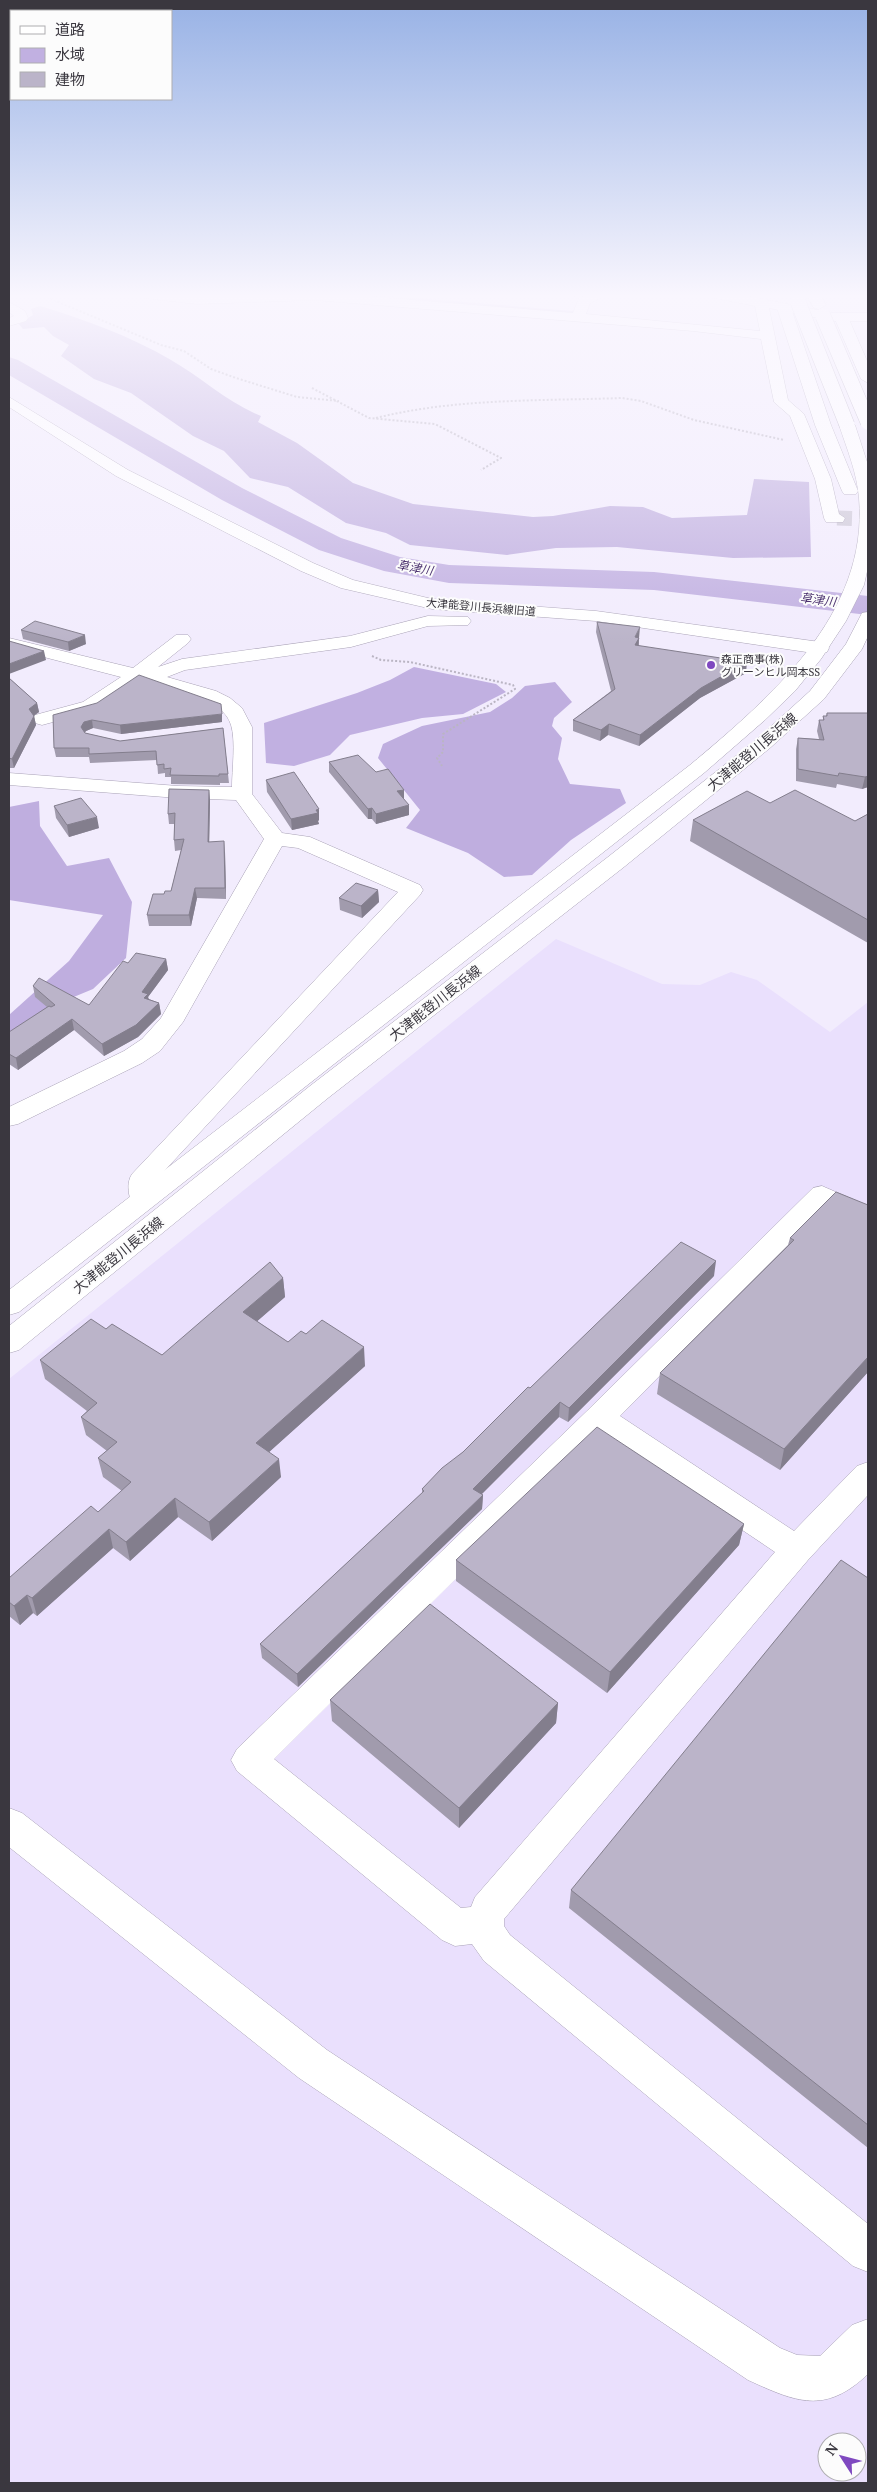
<svg xmlns="http://www.w3.org/2000/svg" width="877" height="2492" font-family="'PT Serif','Noto Sans JP',serif">
	<style>
		.built { fill: #eae0fd; fill-rule: evenodd }
		.forest { fill: #bfaedf }
		.water { fill: #c1b0e1 }
		.lines { fill: none; stroke-linecap: round; stroke-linejoin: round }
		.stream { stroke: #c1b0e1; stroke-width: 5 }
		.river { fill: #c1b0e1; fill-rule: evenodd }
		.minor-tunnel { stroke: #cdc8d7; stroke-width: 15; stroke-dasharray: 15 8; stroke-linecap: butt }
		.minor-casing { stroke: #a9a2b6; stroke-width: 1 }
		.major-casing { stroke: #a9a2b6; stroke-width: 1 }
		.path { stroke: #bab5c3; stroke-width: 2; stroke-dasharray: 2 2; stroke-linecap: butt }
		.minor { fill: #fff; fill-rule: evenodd }
		.major { fill: #fff; fill-rule: evenodd }
		.major-bridge-casing { stroke: #a9a2b6; stroke-width: 16; stroke-linecap: butt }
		.major-bridge { stroke: #fff; stroke-width: 15 }
		.wall { fill: #a19bad }
		.shaded-wall { fill: #837e8d }
		.building { fill: #bbb4c9; stroke: #837e8d }
		.poi-dot { fill: #7f49c0; stroke: #fcfcfc; stroke-width: 2 }
		.labels { text-anchor: middle; stroke-width: 4; stroke-linejoin: round; paint-order: stroke }
		.far-street-label { font-size: 11px; fill: #3a373f; stroke: #fcfcfc }
		.far-poi-label { font-size: 11px; fill: #3a373f; stroke: #fcfcfc; text-anchor: start }
		.far-water-label { font-size: 12px; font-style: italic; fill: #4d3470; stroke: #fcfcfc }
		.street-label { font-size: 14px; fill: #3a373f; stroke: #fcfcfc }
	</style>
	<rect width="100%" height="100%" fill="#f2ecfd"/>
	<path class="built" d="M556 939 662 984 700 985 731 972 757 980 830 1032 868 1002V2483H9V1379ZM827 2442H857V2472H827Z"/>
	<path class="forest" d="M40 306C86 320 130 336 171 360 201 377 228 403 261 416L258 422 297 443 353 483 413 504 533 517 553 516 610 506 643 507 672 518 747 515 754 479 809 482 811 557 733 558 617 547 556 548 507 555 410 545 386 533 346 523 288 487 250 478 224 451 193 436 131 393 94 379 61 356 69 345 53 336 44 327 23 329 19 324 33 315 31 309Z
		M555 682 572 702 554 718 552 726 562 738 558 759 570 784 620 789 626 803 571 840 532 875 504 877 468 853 406 828 420 810 378 758 383 744 422 726 490 712 512 698 525 686Z
		M39 801 40 826 67 866 109 858 132 902 126 958 93 989 52 1006 9 1036V1015L69 961 103 915 9 900V807Z"/>
	<path class="water" d="M414 667 496 684 506 692 463 714 422 718 350 735 330 755 294 766 266 763 264 723 357 693 390 680Z"/>
	<g class="lines">
		<path class="stream" d="M173 294 195 297
			M338 294 578 314
			M240 296 265 294"/>
		<path class="river" d="M9 357 18 360 242 488 341 538 400 557 449 565 654 572 868 596V615L654 590 449 583 384 571 319 550 222 500 9 375Z"/>
		<path class="minor-tunnel" d="M837 518 868 519"/>
		<defs>
			<path id="minor" d="M137 294 197 296 339 294 573 313 579 298 590 294H609L590 303 586 314 760 331 755 306 710 297 708 294H736L833 313H868V321H833L769 308 788 400 804 414 831 479 839 514 845 518 843 522H826L824 518 815 479 790 416 774 402 761 339 693 331 314 300 197 304 144 298Z
				M9 302 25 311 28 318 26 321 9 326V318L14 316 9 312Z
				M9 397 128 470 313 563 353 580 432 599 596 611 820 642 827 644 829 648 827 652 820 654 596 621 432 609 341 588 301 571 116 476 9 407Z
				M428 616 468 617 471 621 468 625 428 626 351 647 185 670 167 677 216 691 230 698 242 708 252 727V794L282 833 310 837 420 885 423 890 420 895 154 1182 156 1200 152 1207 143 1209 134 1207C128 1197 126 1183 132 1174L398 892 298 848 282 846 183 1022 160 1051 142 1063 18 1124 9 1126V1107L124 1051 142 1039 161 1018 264 839 236 800 178 798 9 785V773L178 786 232 787C232 770 236 741 231 725 223 696 165 687 140 681L97 710 42 725 35 723 32 719 35 715 83 702 121 677 9 648V638L133 668 176 635H188L191 639 188 643 158 667 182 659 350 636Z
				M822 1186 868 1206V1227L825 1208 620 1416 794 1531 857 1466 868 1462V1495L808 1560 504 1919V1926L510 1935 868 2224V2272L853 2266 484 1961 472 1944 455 1946 442 1940 237 1771 231 1760 237 1749 588 1410 813 1188ZM601 1435 775 1552 475 1897 471 1907 461 1908 274 1759Z
				M9 1808 22 1813 327 2050 780 2348 797 2355 820 2356 852 2325 868 2319V2374C825 2415 796 2402 748 2380L299 2078 9 1847Z"/>
			<path id="major" d="M806 294H820L826 305 819 309 814 308Z
				M784 304 791 308 831 425 858 491 856 494H844L842 491 815 425 777 308Z
				M841 313 848 317 868 363V383L861 379 834 317Z
				M847 420 855 425 868 465V567L864 585 846 621 821 659 795 691 765 720 704 773 19 1312 9 1315V1290L690 765C770 698 869 614 859 498 857 473 847 449 839 425Z
				M868 612V636L862 649 824 699 770 748 624 867 328 1098 19 1350 9 1353V1326L310 1086 608 857 756 740 810 691 846 644 862 613Z"/>
		</defs>
		<use href="#minor" class="minor-casing"/>
		<use href="#major" class="major-casing"/>
		<path class="path" d="M39 294 161 345 184 351 211 369 236 378 297 397 339 401
			M312 388 369 418 435 424 501 458 481 470
			M376 418C456 398 540 401 622 398L641 401 694 420 784 440
			M372 656 381 660 410 662 513 685 515 689 443 734V752L437 758 442 766"/>
		<use href="#minor" class="minor"/>
		<use href="#major" class="major"/>
		<defs>
			<path id="major-bridge" d="M798 302 847 425
				M823 316 868 422"/>
		</defs>
		<use href="#major-bridge" class="major-bridge-casing"/>
		<use href="#major-bridge" class="major-bridge"/>
	</g>
	<path class="wall" d="M568 294H584L574 297Z
		M597 622 639 638V646L746 673 700 698 639 746 608 735 600 741 573 731V720L611 691 596 632Z
		M21 630 86 644 69 651 23 639Z
		M9 678 37 703 39 712 34 716 36 725 14 768H9Z
		M827 713H868V787L862 789 837 784 836 788 796 781V749L798 738 819 739 817 731 819 720H823V716H826Z
		M53 715 222 722 121 734 93 728 86 731 85 732V733L120 741 223 728 229 783H220V785L171 784V777H165V773L158 774 157 760 90 763 89 757H56L54 748Z
		M329 762 376 772 404 790V799L409 815 376 824 372 819H368L329 772Z
		M266 780 319 820 318 821 319 824 292 830 267 792Z
		M209 790 210 801 209 842 225 852 226 899 197 898 191 926H149L147 915 164 894 171 891 181 850 175 851 174 840V824H169L168 814Z
		M770 803 855 821 868 814V943L690 841 693 820Z
		M54 806 99 828 69 837 56 818Z
		M378 890 379 902 362 918 340 910 339 898Z
		M166 959 168 970 148 997 149 999 159 1003 161 1014 138 1037 104 1056 74 1030 18 1070 9 1064V1033L47 1007 35 997 33 986 89 1005 128 963Z
		M868 1205V1372L780 1470 657 1394 660 1373 788 1245 790 1238Z
		M714 1276 568 1422 559 1417 481 1494 483 1495 482 1509 298 1687 262 1658 260 1644 422 1493V1489L463 1452 530 1388Z
		M283 1278 285 1297 257 1321 288 1342 365 1366 269 1452 281 1477 212 1541 178 1517 130 1561 113 1548 37 1616 33 1613 20 1625 9 1616V1578L98 1512 122 1491 103 1477 98 1458 107 1451 86 1435 81 1417 87 1411 45 1379 40 1360 106 1329 162 1355Z
		M744 1524 739 1545 607 1693 456 1581V1560Z
		M868 1578V2148L569 1908 571 1890Z
		M330 1700 558 1703 556 1723 459 1828 332 1721Z"/>
	<path class="shaded-wall" d="M574 294H584L574 297Z
		M640 627 638 649 634 656 635 637Z
		M85 635 86 644 69 651 68 642Z
		M44 651 46 660 9 674V664Z
		M747 662 746 673 700 698 639 746 640 735 701 688Z
		M37 703 39 712 30 718 29 709Z
		M222 714V722L121 734 120 725Z
		M34 716 36 725 14 768 12 759Z
		M92 720 93 728 86 731 82 736 81 727 84 722Z
		M609 724 608 735 600 741 601 730Z
		M868 776V787L862 789 865 777Z
		M209 790 210 801 209 853 208 842Z
		M404 790V800L397 791Z
		M409 805V815L376 824V814Z
		M372 808V819H368V809Z
		M319 809V820L318 821 319 824 292 830 291 819Z
		M97 817 99 828 69 837 67 825Z
		M224 841 225 852 226 899 225 888Z
		M195 888 197 898 191 926 189 915Z
		M378 890 379 902 362 918 361 906Z
		M166 959 168 970 148 997 150 1005 146 1009 142 992Z
		M159 1003 161 1014 138 1037 104 1056 102 1044Z
		M72 1019 74 1030 18 1070 16 1058Z
		M716 1261 714 1276 568 1422 569 1408Z
		M283 1278 285 1297 246 1331 243 1312Z
		M364 1347 365 1366 258 1462 256 1443Z
		M868 1357V1372L780 1470 784 1449Z
		M560 1402 559 1417 473 1503V1489Z
		M279 1459 281 1477 212 1541 209 1522Z
		M483 1495 482 1509 298 1687 297 1674Z
		M175 1498 178 1517 130 1561 126 1542Z
		M744 1524 739 1545 607 1693 610 1672Z
		M109 1529 113 1548 37 1616 32 1598Z
		M27 1595 33 1613 20 1625 14 1606Z
		M558 1703 556 1723 459 1828V1808Z"/>
	<path class="building" d="M35 621 85 635 68 642 21 630Z
		M597 622 640 627 635 637 639 638 635 645 747 662 701 688 640 735 609 724 601 730 573 720 615 689Z
		M9 641 44 651 9 664Z
		M139 675 221 704 222 714 120 725 92 720 84 722 81 727 85 733 120 741 223 728 228 774H219V776L170 775 171 768 164 769V764L157 765 156 751 89 754V748H54L53 715 97 703Z
		M9 678 37 703 29 709 34 716 12 759 9 758Z
		M827 713H868V776L865 777 839 773 838 776 798 769V738L824 740 819 720H824L823 716H827Z
		M358 755 376 772 388 769 404 790 397 791 409 805 376 814 372 808 368 809 329 762Z
		M294 772 319 809 316 810 318 813 291 819 266 780Z
		M169 789 209 790 208 842 224 841 225 888H195L189 915H147L153 894H164L165 891H171L184 839 174 840 175 813 168 814Z
		M795 790 855 821 868 814V920L693 820 747 791 770 803Z
		M81 798 97 817 67 825 54 806Z
		M356 883 378 890 361 906 339 898Z
		M136 953 166 959 142 992 148 994 144 998 159 1003 136 1025 102 1044 72 1019 16 1058 9 1054V1032L49 1006 51 1007 55 1005 33 986 39 978 89 1005 123 961 128 963Z
		M836 1192 868 1205V1357L784 1449 660 1373 794 1240 790 1238Z
		M681 1242 716 1261 569 1408 560 1402 473 1489 483 1495 297 1674 260 1644 424 1491 422 1489 442 1468 463 1452 528 1387 530 1388Z
		M270 1262 283 1278 243 1312 288 1342 301 1331 306 1334 322 1320 364 1347 256 1443 279 1459 209 1522 175 1498 126 1542 109 1529 32 1598 27 1595 14 1606 9 1602V1578L91 1506 98 1512 131 1482 98 1458 117 1442 81 1417 97 1403 40 1360 91 1319 106 1329 112 1324 162 1355Z
		M597 1427 744 1524 610 1672 456 1560Z
		M841 1560 868 1578V2125L571 1890Z
		M430 1604 558 1703 459 1808 330 1700Z"/>
	<linearGradient id="sky" x2="0" y2="1"><stop stop-color="#98b2e5"/><stop offset="0.46" stop-color="#f9f6fe"/><stop offset="1" stop-color="#f9f6fe" stop-opacity="0"/></linearGradient>
	<rect width="877" height="643" fill="url(#sky)"/>
	<circle class="poi-dot" cx="711" cy="665" r="5"/>
	<g class="labels">
		<g class="far-street-label">
			<text transform="translate(481 607) rotate(5)" y="4">大津能登川長浜線旧道</text>
		</g>
		<g class="far-poi-label">
			<text x="721" y="663">森正商事(株)<tspan x="721" dy="13">グリーンヒル岡本SS</tspan></text>
		</g>
		<g class="far-water-label">
			<text transform="translate(415 568) rotate(10)" y="4">草津川</text>
			<text transform="translate(818 600) rotate(7)" y="4">草津川</text>
		</g>
		<g class="street-label">
			<text transform="translate(752 752) rotate(-40)" y="5">大津能登川長浜線</text>
			<text transform="translate(435 1003) rotate(-38)" y="5">大津能登川長浜線</text>
			<text transform="translate(118 1255) rotate(-39)" y="5">大津能登川長浜線</text>
		</g>
	</g>
	<rect width="877" height="2492" fill="none" stroke="#3a373f" stroke-width="20"/>
	<rect x="10" y="10" width="162" height="90" fill="#fcfcfc" stroke="#aeadb0"/>
	<rect x="20" y="26" width="25" height="8" fill="#ffffff" stroke="#aeadb0"/>
	<text x="55" y="35" font-size="15" fill="#3a373f">道路</text>
	<rect x="20" y="48" width="25" height="15" fill="#c1b0e1" stroke="#aeadb0"/>
	<text x="55" y="60" font-size="15" fill="#3a373f">水域</text>
	<rect x="20" y="72" width="25" height="15" fill="#bbb4c9" stroke="#aeadb0"/>
	<text x="55" y="85" font-size="15" fill="#3a373f">建物</text>
	<g transform="translate(842 2457) rotate(306)"><circle r="24" fill="#fcfcfc" stroke="#aeadb0"/>
	<path d="M0-4L9 19L0 12L-9 19Z" fill="#7f49c0"/>
	<text y="-8" font-size="14" font-weight="bold" text-anchor="middle" fill="#3a373f">N</text>
	</g>
</svg>
